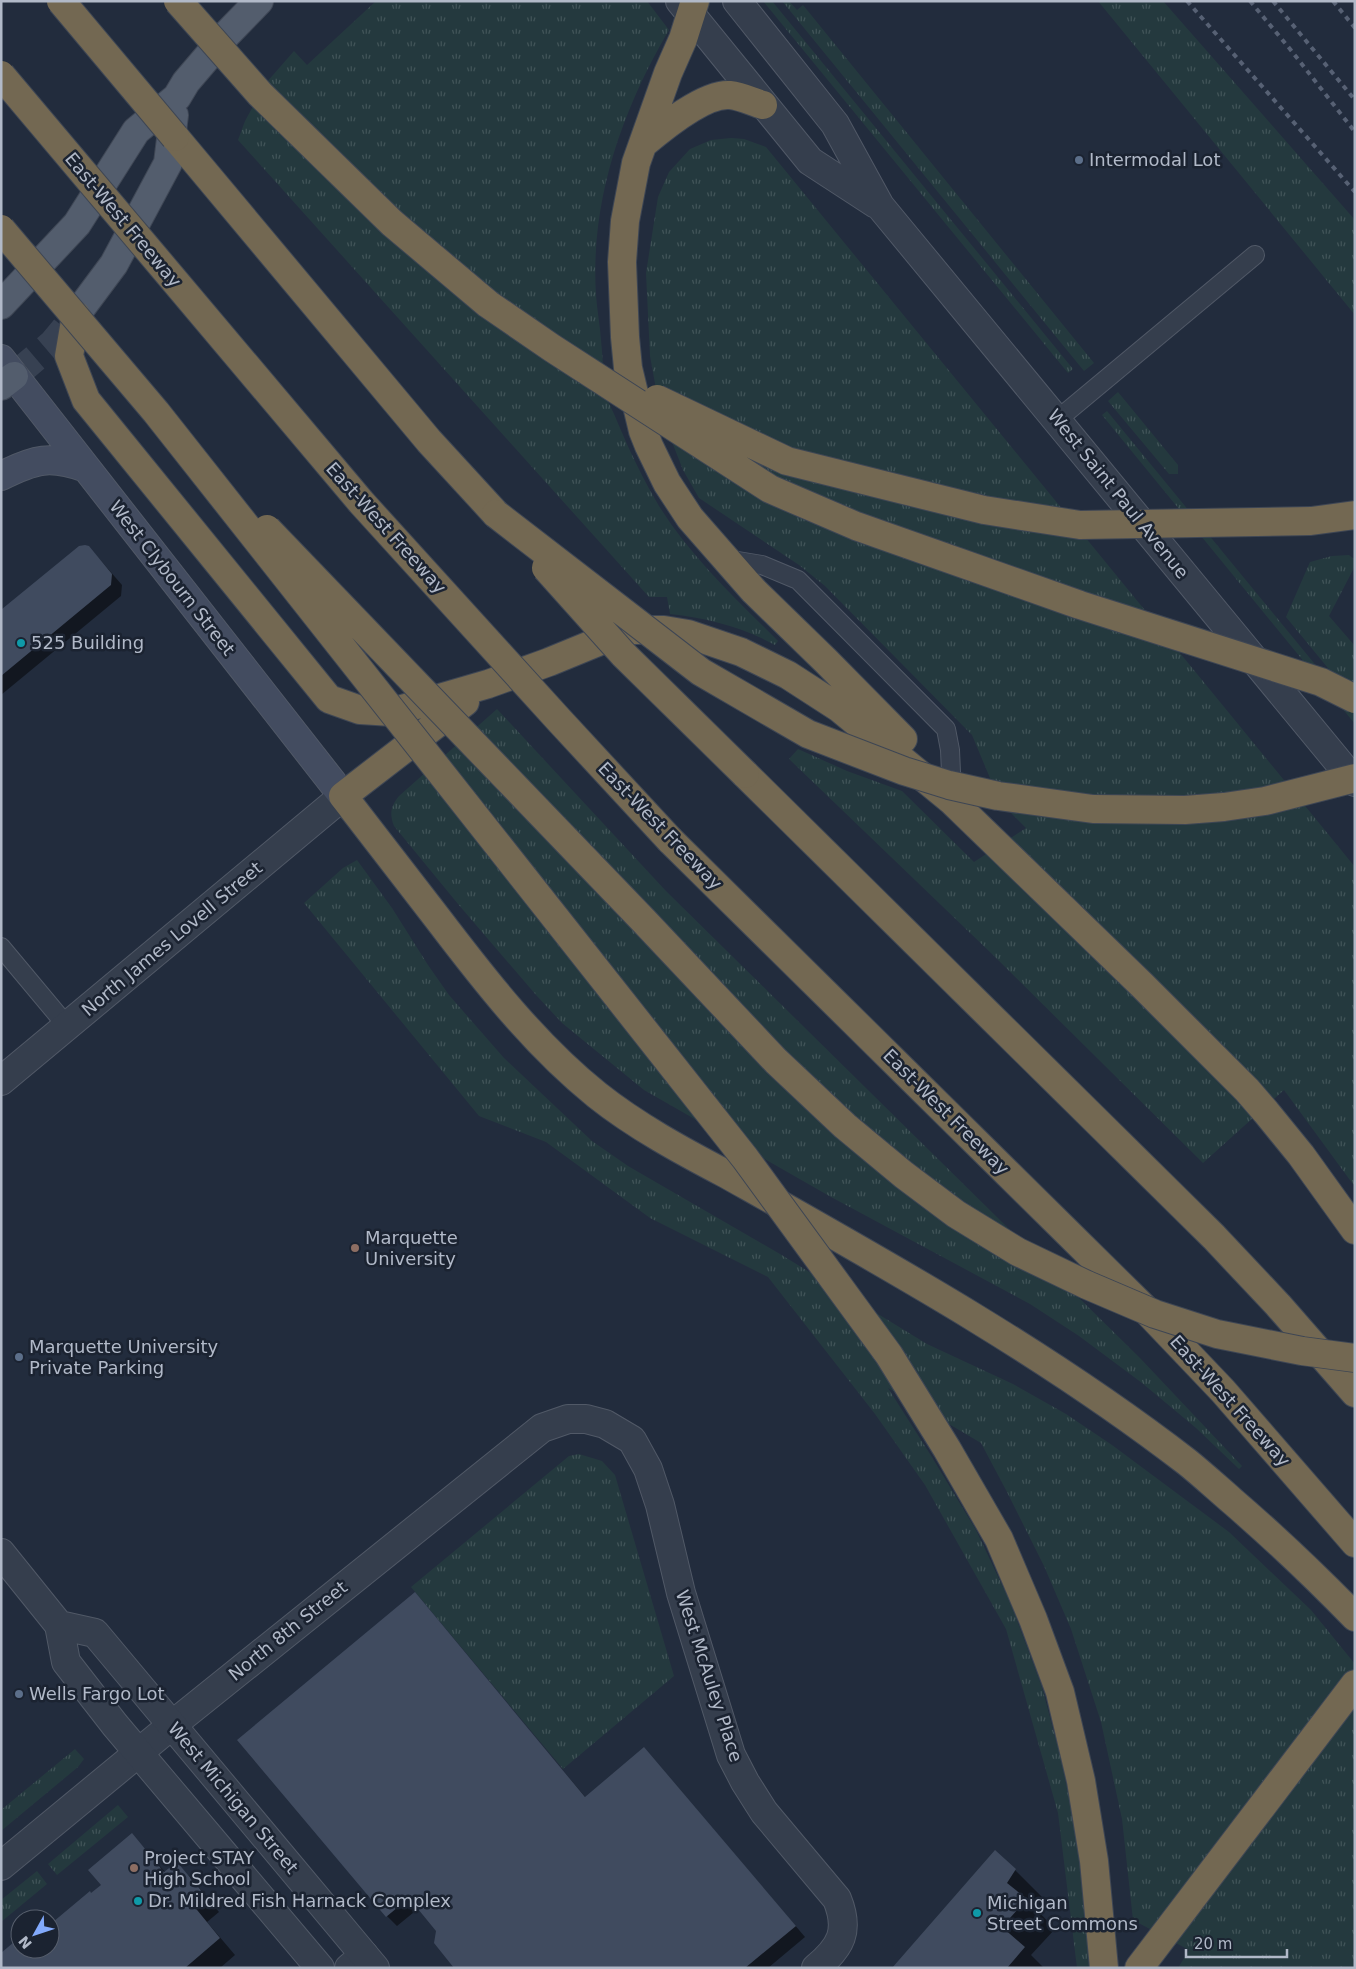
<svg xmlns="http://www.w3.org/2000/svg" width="1356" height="1969" font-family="'DejaVu Sans',sans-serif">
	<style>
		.grass { fill: url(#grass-tufts) }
		.shadow { fill: #0007 }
		.building { fill: #404b5f }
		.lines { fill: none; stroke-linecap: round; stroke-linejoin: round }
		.primary-tunnel { stroke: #374152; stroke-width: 28; stroke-dasharray: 28 14; stroke-linecap: butt }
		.service-casing { stroke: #515967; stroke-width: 20 }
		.minor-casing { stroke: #515967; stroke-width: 30 }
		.tertiary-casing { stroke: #515967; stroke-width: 30 }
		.secondary-casing { stroke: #515967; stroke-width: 30 }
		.primary-casing { stroke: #3f4755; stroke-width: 30 }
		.motorway-casing { stroke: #3e4654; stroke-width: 30 }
		.service { stroke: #353e4d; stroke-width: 18 }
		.minor { stroke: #353e4d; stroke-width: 28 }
		.tertiary { stroke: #353e4d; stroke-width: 28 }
		.secondary { stroke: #434c60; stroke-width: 28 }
		.primary { stroke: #535d6d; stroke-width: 28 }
		.motorway { stroke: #736852; stroke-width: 28 }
		.rail { stroke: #576174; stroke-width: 4; stroke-dasharray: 5 5; stroke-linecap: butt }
		.motorway-bridge-casing { stroke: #3e4654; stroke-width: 30; stroke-linecap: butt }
		.motorway-bridge { stroke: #736852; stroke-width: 28 }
		.service-dot { fill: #5c6f8a; stroke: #1b2331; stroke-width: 2 }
		.culture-dot { fill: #0f9aa8; stroke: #1b2331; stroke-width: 2 }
		.education-dot { fill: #8d6e63; stroke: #1b2331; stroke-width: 2 }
		.labels { text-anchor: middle; stroke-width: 5; stroke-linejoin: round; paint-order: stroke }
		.poi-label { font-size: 18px; fill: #b1b9c8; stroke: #1b2331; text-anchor: start }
		.street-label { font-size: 18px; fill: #b1b9c8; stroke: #1b2331 }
	</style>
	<defs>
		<pattern id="grass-tufts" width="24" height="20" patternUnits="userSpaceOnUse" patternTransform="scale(1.25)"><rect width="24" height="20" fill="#24393e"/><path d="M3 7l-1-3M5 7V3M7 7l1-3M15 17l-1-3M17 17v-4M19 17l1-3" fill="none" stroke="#415458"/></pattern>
	</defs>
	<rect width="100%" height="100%" fill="#222c3d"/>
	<path class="grass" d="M376 1H647L669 30C622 110 590 201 596 295 597 310 600 325 601 340 603 359 603 379 607 397 609 405 614 413 617 421 629 450 643 479 659 506 691 557 736 599 778 641L775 645C742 627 707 618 670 614L667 597H649L238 140 245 121 266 83 294 51 307 65Z
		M763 1H772L1073 369 1068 373Z
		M782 1H789L797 10 803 5 1094 363 1084 371Z
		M1098 1H1163L1355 220V315Z
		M731 138 744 139 766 147 1355 867V1187L1284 1090 1203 1163 992 954 789 759 798 749 847 771 902 791 974 862 1026 828 1000 802 972 735 825 586 799 565 699 498 683 470 660 411 650 356 646 273 658 197 669 172 690 149 711 140Z
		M1118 392 1178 465V474H1169L1108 401Z
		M1107 411 1355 713V724L1102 415Z
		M1349 555 1355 560V566L1329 616 1355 646V701L1286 617 1310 562 1332 556Z
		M497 709 666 891 1140 1358 1242 1466 1239 1469 1196 1428 1142 1383 1079 1336 1030 1304 831 1197 644 1090 562 1023 536 995 458 904 394 826C389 813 391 806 399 796Z
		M357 860 392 908 428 965 449 995 504 1058 592 1141 628 1166 780 1254 927 1344 1013 1384 1066 1414 1112 1445 1229 1532 1311 1610 1355 1664V1968H1178L1189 1950 1133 1920 1122 1819 1101 1722 1071 1629 1044 1566 1007 1492 981 1443 888 1388 930 1454 976 1530 1011 1604 1042 1687 1061 1759 1077 1836 1083 1877 1089 1968H1077L1058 1813 1006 1629 925 1485 875 1414 768 1277 650 1218 546 1142 479 1116 304 903 343 868Z
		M579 1454 602 1461 615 1475 674 1676 563 1769 411 1587 569 1456Z
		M75 1749 84 1759 78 1767 1 1831V1810Z
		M118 1805 128 1817 57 1875 48 1864Z
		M37 1871 47 1884 1 1922V1900Z"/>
	<path class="shadow" d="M89 547 122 585 121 596 1 695V608L3 610Z
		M415 1594 586 1798 644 1748 805 1937 768 1968H456L438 1930 419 1908 397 1926 387 1916Z
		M132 1835 166 1873 177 1864 192 1879 219 1912 207 1922 235 1955 220 1968H2L20 1938V1949H50V1929L103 1885Z
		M1015 1870 1044 1899 1037 1910 1055 1929 1031 1955 1044 1968H894Z"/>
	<path class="building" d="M85 545 89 546 112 574 111 585 1 676V608L2 609 79 546Z
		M415 1592 585 1797 644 1747 796 1926 745 1968H454L434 1943 436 1931 409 1898 386 1917 237 1740Z
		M132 1833 164 1872 177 1862 205 1895 193 1905 220 1938 185 1968H1V1953L20 1937V1949H50V1927L55 1924 53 1922 90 1891 91 1893 101 1885 88 1870Z
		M995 1850 1016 1869 1007 1883 1027 1899 1002 1927 1025 1947 1007 1968H892Z"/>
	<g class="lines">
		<path class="primary-tunnel" d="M14 376 53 343 76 315"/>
		<defs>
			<path id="service" d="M1057 420 1255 255
				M726 559 762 565 798 580 946 729 950 750 952 795
				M1 947 67 1026"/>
			<path id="minor" d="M1 1866 172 1725 542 1428 568 1419H586L605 1424 632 1440 648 1469 660 1505 681 1593 731 1755 745 1782 764 1812 837 1899C850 1931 841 1947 816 1968
				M349 1968 364 1955"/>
			<path id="tertiary" d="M680 1 810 161 876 204
				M737 1 835 124 880 206 1355 782
				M1 1081 343 796
				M1 1553 59 1625 66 1662 115 1725 320 1968
				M59 1625 95 1633 375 1968"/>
			<path id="secondary" d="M1 359 343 796
				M1 476C35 459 50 455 86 468"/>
			<path id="primary" d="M1 305 77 224 136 131 177 97 186 82 227 34 259 1
				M76 315 114 264 168 163 174 115
				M1 386 14 376"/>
			<path id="motorway" d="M695 1 683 39 668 73 636 163 625 221 622 262 625 337 628 368 643 431 649 446 667 483 690 518 754 591 826 661 903 739
				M175 137 429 441 496 514
				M643 144C662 128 705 93 730 95 741 96 753 102 763 105
				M76 315 69 356 86 400 329 699 360 710 392 712 488 684 549 662 627 630H664L688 634 741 652 788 675 839 708 952 801 1142 985 1247 1090 1266 1112 1301 1155 1355 1230
				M465 702 343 796C375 837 406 878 438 919 486 982 535 1045 597 1095 636 1126 682 1151 726 1174 884 1263 1043 1351 1187 1462 1202 1474 1216 1487 1231 1500 1274 1537 1315 1576 1355 1617
				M745 774 1214 1237 1278 1305 1355 1393
				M670 840 1144 1308 1223 1391 1355 1543
				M1139 1968 1355 1684"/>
		</defs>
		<use href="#service" class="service-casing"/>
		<use href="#minor" class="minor-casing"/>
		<use href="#tertiary" class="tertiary-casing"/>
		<use href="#secondary" class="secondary-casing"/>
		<use href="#primary" class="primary-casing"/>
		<use href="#motorway" class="motorway-casing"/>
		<use href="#service" class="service"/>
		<use href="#minor" class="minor"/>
		<use href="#tertiary" class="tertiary"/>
		<use href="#secondary" class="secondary"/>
		<use href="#primary" class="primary"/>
		<use href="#motorway" class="motorway"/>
		<path class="rail" d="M1187 1 1355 192
			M1250 1 1290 49 1355 132
			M1273 1 1355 100
			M1333 1 1355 28"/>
		<defs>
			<path id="motorway-bridge" d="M61 1 175 137
				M178 1 260 94 392 223 488 304 552 348 770 489 856 526 1080 605 1321 682 1355 699
				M1 75 361 502 559 720 670 840
				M1 229 156 412 745 1158 889 1355 947 1449 999 1539 1033 1619 1060 1692 1081 1781 1094 1861 1104 1968
				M657 399 787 461 984 510 1080 525 1311 521 1355 515
				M496 514 701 672 808 734 904 771 949 785 998 796 1093 809 1185 810 1224 807 1265 801 1355 778
				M267 529 644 921 776 1061 845 1126 904 1175 956 1214 1018 1252 1087 1285 1155 1314 1217 1334 1302 1351 1355 1358
				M546 568 623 654 745 774"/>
		</defs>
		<use href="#motorway-bridge" class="motorway-bridge-casing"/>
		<use href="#motorway-bridge" class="motorway-bridge"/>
	</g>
	<g class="service-dot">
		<circle cx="1079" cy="160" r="5"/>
		<circle cx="19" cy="1357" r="5"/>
		<circle cx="19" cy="1694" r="5"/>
	</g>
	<g class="culture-dot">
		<circle cx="21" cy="643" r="5"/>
		<circle cx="138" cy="1901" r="5"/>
		<circle cx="977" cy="1913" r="5"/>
	</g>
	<g class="education-dot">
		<circle cx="355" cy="1248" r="5"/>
		<circle cx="134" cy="1868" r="5"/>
	</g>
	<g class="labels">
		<g class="poi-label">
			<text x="1089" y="166">Intermodal Lot</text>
			<text x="31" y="649">525 Building</text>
			<text x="365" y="1244">Marquette<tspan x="365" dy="21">University</tspan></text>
			<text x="29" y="1353">Marquette University<tspan x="29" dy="21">Private Parking</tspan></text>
			<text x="29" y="1700">Wells Fargo Lot</text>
			<text x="144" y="1864">Project STAY<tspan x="144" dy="21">High School</tspan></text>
			<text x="148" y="1907">Dr. Mildred Fish Harnack Complex</text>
			<text x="987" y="1909">Michigan<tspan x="987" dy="21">Street Commons</tspan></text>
		</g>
		<g class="street-label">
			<text transform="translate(123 220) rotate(50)" y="6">East-West Freeway</text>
			<text transform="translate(1118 494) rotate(51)" y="6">West Saint Paul Avenue</text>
			<text transform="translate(386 528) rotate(48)" y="6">East-West Freeway</text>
			<text transform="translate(172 578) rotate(52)" y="6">West Clybourn Street</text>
			<text transform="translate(660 826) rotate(46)" y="6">East-West Freeway</text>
			<text transform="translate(172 939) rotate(-40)" y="6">North James Lovell Street</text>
			<text transform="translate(946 1112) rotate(45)" y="6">East-West Freeway</text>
			<text transform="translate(1230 1401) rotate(48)" y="6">East-West Freeway</text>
			<text transform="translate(288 1631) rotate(-39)" y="6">North 8th Street</text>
			<text transform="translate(709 1676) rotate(72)" y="6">West McAuley Place</text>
			<text transform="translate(233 1798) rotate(50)" y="6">West Michigan Street</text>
		</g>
	</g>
	<rect width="1356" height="1969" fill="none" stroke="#b1b9c8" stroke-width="5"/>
	<g transform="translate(35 1934) rotate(230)"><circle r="24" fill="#1b2331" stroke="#575f6d"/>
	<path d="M0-4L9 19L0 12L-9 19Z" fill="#82aafc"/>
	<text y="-8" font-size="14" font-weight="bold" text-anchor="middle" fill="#b1b9c8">N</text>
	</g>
	<path d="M1186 1949v8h101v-8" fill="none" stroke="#b1b9c8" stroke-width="2.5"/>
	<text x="1194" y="1949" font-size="15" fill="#b1b9c8" stroke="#1b2331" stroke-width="4" paint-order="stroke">20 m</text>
</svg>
